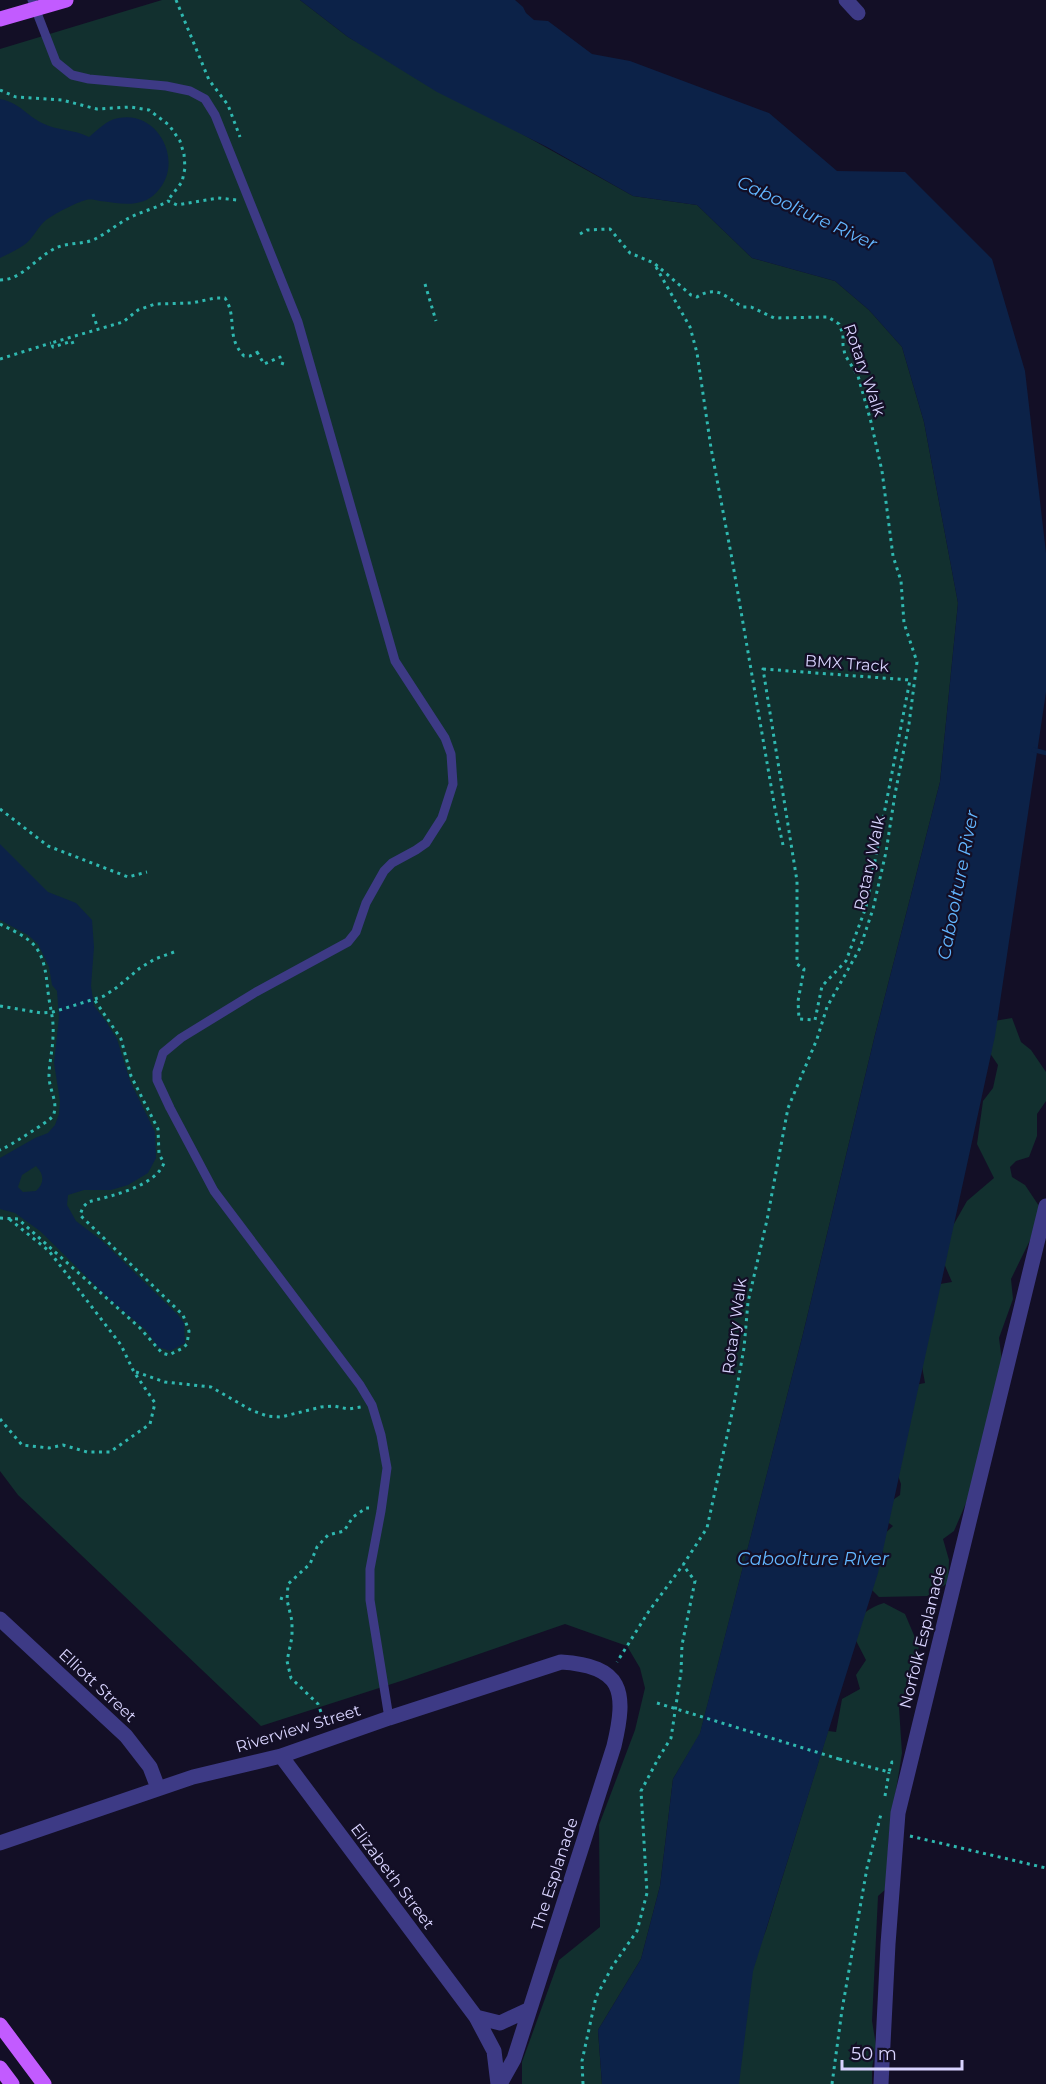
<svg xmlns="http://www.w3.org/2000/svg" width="1046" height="2084" font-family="Montserrat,sans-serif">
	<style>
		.green { fill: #12302f }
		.water { fill: #0c2248; fill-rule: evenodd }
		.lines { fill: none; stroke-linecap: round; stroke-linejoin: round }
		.stream { stroke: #0c2248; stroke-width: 4.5 }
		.path { stroke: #2fb8b0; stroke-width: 3; stroke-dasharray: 3 4.5; stroke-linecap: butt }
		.service { stroke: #3d3a85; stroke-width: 9 }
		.minor { stroke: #3d3a85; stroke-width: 15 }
		.tertiary { stroke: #3d3a85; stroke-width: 15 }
		.primary { stroke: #c25bff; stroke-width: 15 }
		.path-bridge { stroke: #2fb8b0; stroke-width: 3; stroke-dasharray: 3 4.5; stroke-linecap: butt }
		.labels { text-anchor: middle; stroke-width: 4.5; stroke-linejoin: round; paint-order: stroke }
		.street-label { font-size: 16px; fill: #d9d4ff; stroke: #130f26 }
		.water-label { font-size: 18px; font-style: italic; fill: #62b6ff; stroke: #130f26 }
	</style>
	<rect width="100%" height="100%" fill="#130f26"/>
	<path class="green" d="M162 0H300L348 37 633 196 697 205 752 258 835 281 869 310 902 347 924 422 958 603 940 782 875 1035 803 1334 700 1734 673 1779 660 1886 641 1959 598 2030 602 2084H522V2062L559 1960 600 1927 599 1825 635 1730 645 1688 640 1668 627 1646 565 1624 404 1680 261 1726 18 1495 0 1471V49Z
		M1012 1018 1021 1042 1031 1050 1046 1072V1101L1037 1114V1136L1029 1157 1016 1161 1010 1167 1012 1177 1025 1185 1039 1206 1034 1232 1011 1279 1013 1299 999 1338 1002 1361 977 1465 984 1491 969 1496 954 1531 943 1539 949 1560 948 1583 927 1596 879 1597 863 1581 865 1562 884 1557 880 1538 893 1526 886 1521 890 1502 900 1495 901 1484 895 1467 904 1387 925 1383 921 1361 934 1285 952 1282 943 1261 946 1238 967 1201 994 1178 977 1144 983 1101 993 1088 998 1065 979 1037 988 1022Z
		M884 1603 905 1614 919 1647 899 1708 902 1753 889 1834 886 1889 878 1896 872 2021 876 2045 872 2068V2084H704L766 1930 828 1731 836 1732 842 1699 860 1689 856 1675 866 1660 851 1631C860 1616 867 1608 884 1603Z"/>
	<path class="water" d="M300 0H515L523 7 526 13 534 20 548 21 592 54 630 61 769 113 837 171 905 172 992 259 1025 371 1046 553V692L995 1036 878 1573 753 1971 739 2084H602L598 2030 641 1959 660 1886 673 1779 700 1733 803 1334 875 1035 940 782 958 603 924 422 902 347 869 310 835 281 752 258 697 205 633 196 547 147 437 92 348 37Z
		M0 99C20 103 26 115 42 123 57 131 74 129 89 137 98 130 106 120 119 118 158 110 186 163 156 193 140 209 119 203 100 201 96 200 90 199 86 200 77 202 52 215 45 221 37 228 33 239 24 245 17 250 8 254 0 258Z
		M0 844 48 892 76 903 92 920 94 947 91 986 94 1006 105 1020 117 1039 130 1081 155 1132 156 1158 148 1173 128 1185 111 1190H84L68 1195 67 1205 76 1221 101 1240 178 1315 184 1323 185 1343 170 1351 158 1347 146 1330 111 1301 40 1231 15 1213 0 1209V1158L35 1138 48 1133 55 1125 59 1114 60 1101 54 1063 59 1017 57 991 52 985 49 967 38 944 28 935 0 920ZM36 1166C44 1174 45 1183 36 1191L23 1192 18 1187 22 1175Z"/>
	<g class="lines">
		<path class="stream" d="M1034 750 1046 753"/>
		<path class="path" d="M176 0 209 80 228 105 240 137
			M0 90 16 97 62 100 97 109 130 107 149 110 169 125 180 141 184 154 185 168 182 182 168 200
			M580 234 587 230 610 229 630 253 654 263 691 295 697 297C718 284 726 298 743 307H751L774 318 828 317 839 324 843 334V345L845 355 858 376 871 422 882 471 893 556 901 581 904 623 917 662 909 724 895 794 886 852 873 909 860 948 827 1007 817 1039 788 1108 767 1220 748 1302 744 1348 734 1404 707 1528 683 1565 649 1611 617 1662
			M656 267 690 327 697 353 711 448 732 559 775 809 783 845
			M0 280C21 280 34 260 52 250 65 242 79 245 93 240 106 234 117 224 129 218 142 211 155 209 168 201L177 205 218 198 237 200
			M425 284 436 321
			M93 314 98 329
			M73 344 72 341 53 347 51 343 123 322 138 310 155 304 192 303 215 298H225C238 318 225 336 244 356H250L260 351
			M257 352 264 364 280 357 281 363 284 364
			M0 359 51 343
			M763 669 910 680 866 907 846 961 822 986 815 1020 799 1019 798 1001 804 969 797 964V881Z
			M0 809 48 846 128 877 147 872
			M0 924C12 930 26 936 35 946 47 962 46 980 49 999 51 1011 54 1022 53 1035 53 1049 49 1063 49 1076 49 1090 59 1103 53 1116 51 1120 5 1149 0 1150
			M0 1006 41 1013 53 1012 104 996 116 988 140 968 155 959 174 952
			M0 1218 18 1219 140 1328 162 1353 169 1355 183 1348 187 1344 189 1331 183 1315 80 1215 83 1207 88 1202C110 1196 155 1187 164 1163L159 1154 158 1129 131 1076 121 1039 94 999
			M136 1372 165 1382 211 1387 251 1410 267 1416 281 1417 321 1407 334 1406 348 1409 361 1407
			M0 1419 22 1445 49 1448 63 1445 87 1452H110L150 1424 155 1403 134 1372 121 1345 49 1251 8 1218
			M280 1598 287 1600
			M326 1726 318 1704 291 1678 287 1661 292 1637V1621L287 1600 288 1584 310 1564 317 1547 328 1535 344 1531 353 1517 366 1508H369
			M839 1759 889 1772 892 1762 896 1763
			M885 1796 889 1772
			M910 1836 1046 1868
			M583 2084 582 2061 596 1997 612 1967 637 1931 647 1893 641 1791 658 1759 671 1738 681 1672 682 1645 695 1581 683 1565
			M832 2084 842 2010 867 1868 881 1814"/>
		<path class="service" d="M32 0 56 62 72 75 89 79 166 86 190 91 205 99 215 115 298 322 395 661 445 738 451 754 453 784 442 818 426 843 416 850 392 863 384 871 366 903 356 932 348 942 256 992 181 1038 163 1053 157 1072V1080L170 1108 214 1191 360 1385 372 1405 381 1435 387 1468 381 1511 370 1569V1600L389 1718"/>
		<path class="minor" d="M846 0 858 13
			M0 1619 126 1736 150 1767 158 1788
			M281 1756 476 2017 494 2051 498 2084
			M0 1843 193 1777 281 1756 389 1718 561 1662C623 1666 627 1691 614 1746L514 2059 500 2084
			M476 2017 500 2023 530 2009"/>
		<path class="tertiary" d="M881 2084 888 1944 898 1813 1046 1206"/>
		<path class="primary" d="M0 19 66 0
			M0 2025 44 2084
			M0 2068 12 2084"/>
		<path class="path-bridge" d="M657 1703 839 1759"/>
	</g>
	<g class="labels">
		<g class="street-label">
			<text transform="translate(865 370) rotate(71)" y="6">Rotary Walk</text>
			<text transform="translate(847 663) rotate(4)" y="6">BMX Track</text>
			<text transform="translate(869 863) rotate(-78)" y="6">Rotary Walk</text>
			<text transform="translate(734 1326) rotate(-82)" y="6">Rotary Walk</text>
			<text transform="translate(922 1637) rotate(-76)" y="6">Norfolk Esplanade</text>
			<text transform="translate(98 1685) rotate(43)" y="6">Elliott Street</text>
			<text transform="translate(298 1728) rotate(-17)" y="6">Riverview Street</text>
			<text transform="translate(554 1874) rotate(-72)" y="6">The Esplanade</text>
			<text transform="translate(393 1876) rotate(53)" y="6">Elizabeth Street</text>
		</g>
		<g class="water-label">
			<text transform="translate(807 213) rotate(25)" y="6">Caboolture River</text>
			<text transform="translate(958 885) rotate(-79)" y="6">Caboolture River</text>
			<text x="813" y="1565">Caboolture River</text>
		</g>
	</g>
	<path d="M842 2060v9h120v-9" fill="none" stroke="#d9d4ff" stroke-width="3"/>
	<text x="851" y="2060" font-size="18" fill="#d9d4ff" stroke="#130f26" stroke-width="4.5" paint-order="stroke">50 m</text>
</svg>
